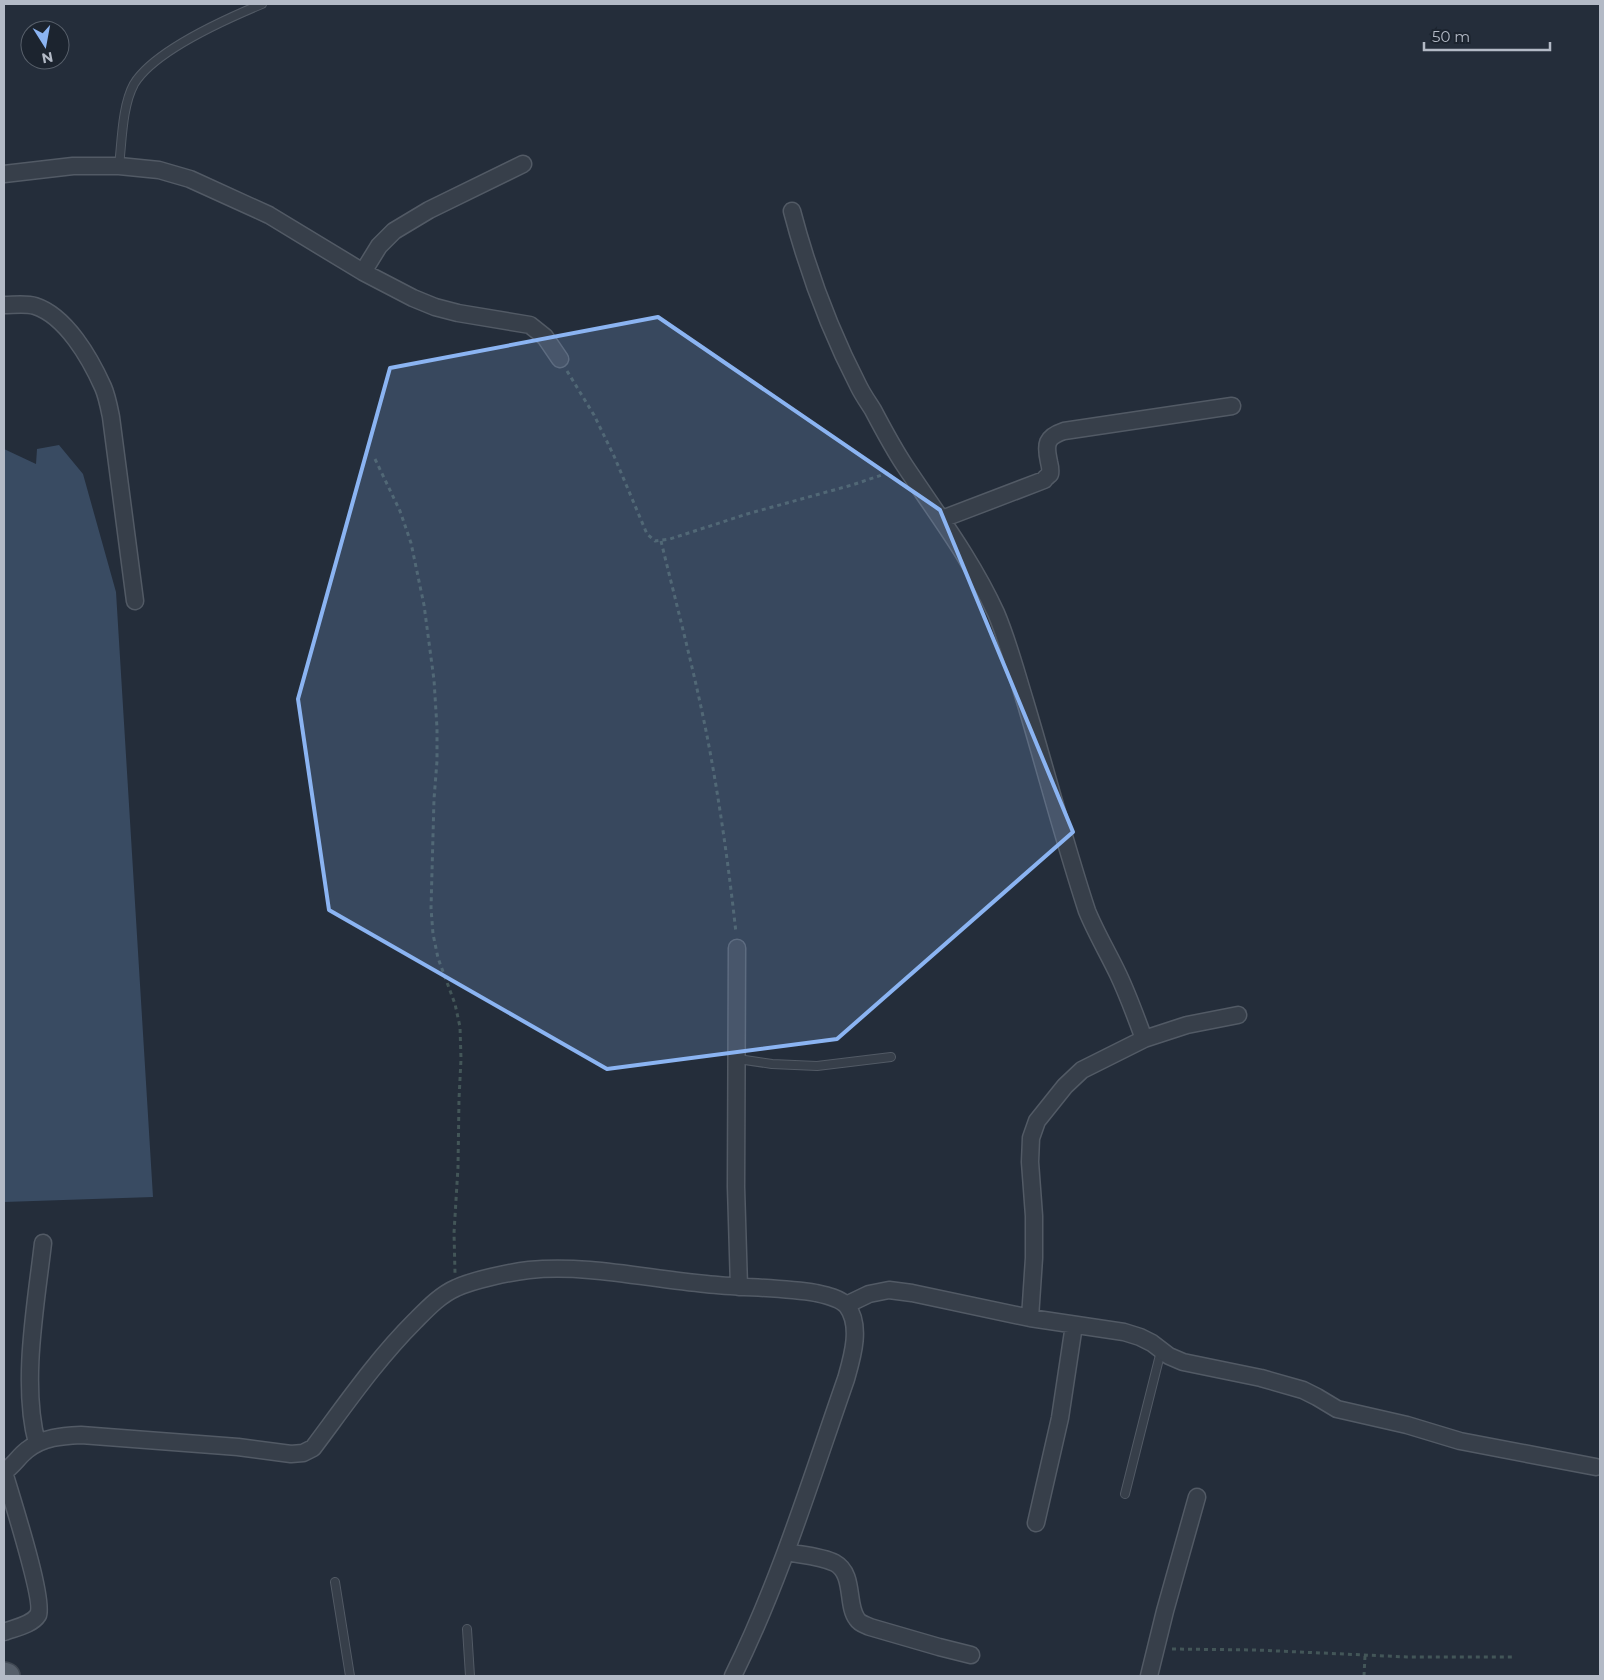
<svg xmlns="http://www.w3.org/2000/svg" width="1604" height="1680" font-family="Montserrat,sans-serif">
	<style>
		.water { fill: #394b62 }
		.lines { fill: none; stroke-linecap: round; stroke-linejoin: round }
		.service-casing { stroke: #525a65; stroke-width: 10 }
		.minor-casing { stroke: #525a65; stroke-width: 19 }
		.primary-casing { stroke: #404853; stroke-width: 28 }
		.path { stroke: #435658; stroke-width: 3; stroke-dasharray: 4 4; stroke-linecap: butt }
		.service { stroke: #373f4a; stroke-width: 8 }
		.minor { stroke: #373f4a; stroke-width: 16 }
		.primary { stroke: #555e6a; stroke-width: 25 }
		.marked { fill: #8bb4f2; fill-opacity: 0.2; stroke: #8bb4f2; stroke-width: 4; stroke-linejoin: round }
	</style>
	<rect width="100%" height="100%" fill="#242d3a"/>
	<path class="water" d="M59 445 83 474 116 592 153 1197 4 1202V449L36 464 37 449Z"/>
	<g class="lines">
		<defs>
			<path id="service" d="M119 166C122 141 122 106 134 84 154 51 226 19 262 4
				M738 1059 772 1064 817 1066 891 1057
				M1125 1494 1161 1351
				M335 1582 350 1676
				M467 1629 470 1676"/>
			<path id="minor" d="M4 174 73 166H119L159 170 190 179 269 215 363 272 413 298 435 307 458 313 530 325 545 337 560 359
				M792 211C808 272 830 331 859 387 863 395 868 402 873 410 883 429 893 448 905 466 937 514 972 560 996 613 1008 641 1016 672 1025 701 1046 771 1064 841 1087 911 1096 933 1108 953 1118 974 1128 995 1136 1017 1144 1039
				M363 272 379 246 394 231 429 210 523 164
				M4 305C13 305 26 303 35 306 66 316 90 358 103 387 107 396 109 407 111 417L135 601
				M942 519 1044 480C1044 479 1049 475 1050 474 1051 470 1050 466 1049 462 1045 444 1046 437 1064 431L1232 406
				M737 948 736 1187 739 1287
				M846 1305 869 1294 889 1290 912 1293 1030 1318 1124 1332 1140 1337 1152 1343 1169 1356 1183 1362 1261 1378 1303 1390 1317 1397 1337 1409 1407 1425 1460 1441 1596 1467
				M1030 1318 1034 1258V1216L1030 1162 1031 1138 1037 1121 1065 1086 1082 1070 1144 1039 1187 1025 1238 1015
				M37 1443C21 1384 36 1304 43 1243
				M4 1472C13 1466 19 1456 27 1450 43 1437 62 1436 81 1435L238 1447 291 1454 303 1453 313 1448C346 1404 376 1360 415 1321 427 1309 440 1295 456 1288 473 1280 511 1272 529 1270 588 1264 648 1279 706 1284 742 1288 780 1287 816 1293 825 1295 840 1298 847 1306 862 1326 852 1358 846 1379 811 1479 780 1581 733 1676
				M4 1472C10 1493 45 1601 38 1615 32 1625 14 1628 4 1632
				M1036 1523 1060 1418 1074 1325
				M786 1552C801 1555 821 1556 835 1563 855 1574 846 1605 857 1619 860 1624 866 1625 870 1627L939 1647 971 1655
				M1149 1676 1165 1611 1197 1497"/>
			<path id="primary" d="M4 1675 7 1676"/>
		</defs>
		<use href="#service" class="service-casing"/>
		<use href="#minor" class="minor-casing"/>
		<use href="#primary" class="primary-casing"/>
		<path class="path" d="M567 371 594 415 614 456 647 534 655 541 670 539 747 514 852 485 891 472
			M375 459 400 511 411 543 424 605 434 680 437 728V761L434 799 431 908 433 934 438 958 455 1004 460 1027 461 1059 459 1099 458 1167 454 1233 455 1273
			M661 541C677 607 695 674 708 741 720 804 729 869 736 933
			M1172 1649 1257 1650 1407 1657H1514
			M1364 1676 1365 1656"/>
		<use href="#service" class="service"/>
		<use href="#minor" class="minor"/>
		<use href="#primary" class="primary"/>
	</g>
	<path class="marked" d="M658 317 940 510 1073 832 837 1039 607 1069 329 910 298 699 390 368Z"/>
	<rect width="1604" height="1680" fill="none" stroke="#b3bac6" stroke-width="10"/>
	<g transform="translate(45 45) rotate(169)"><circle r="24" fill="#1c242f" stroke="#58606b"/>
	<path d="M0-4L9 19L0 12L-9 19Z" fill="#8bb4f2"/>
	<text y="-8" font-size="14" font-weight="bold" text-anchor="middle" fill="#b3bac6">N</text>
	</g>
	<path d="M1424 42v8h126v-8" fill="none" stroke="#b3bac6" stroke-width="2.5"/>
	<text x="1432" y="42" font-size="15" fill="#b3bac6" stroke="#1c242f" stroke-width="4" paint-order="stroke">50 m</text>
</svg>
